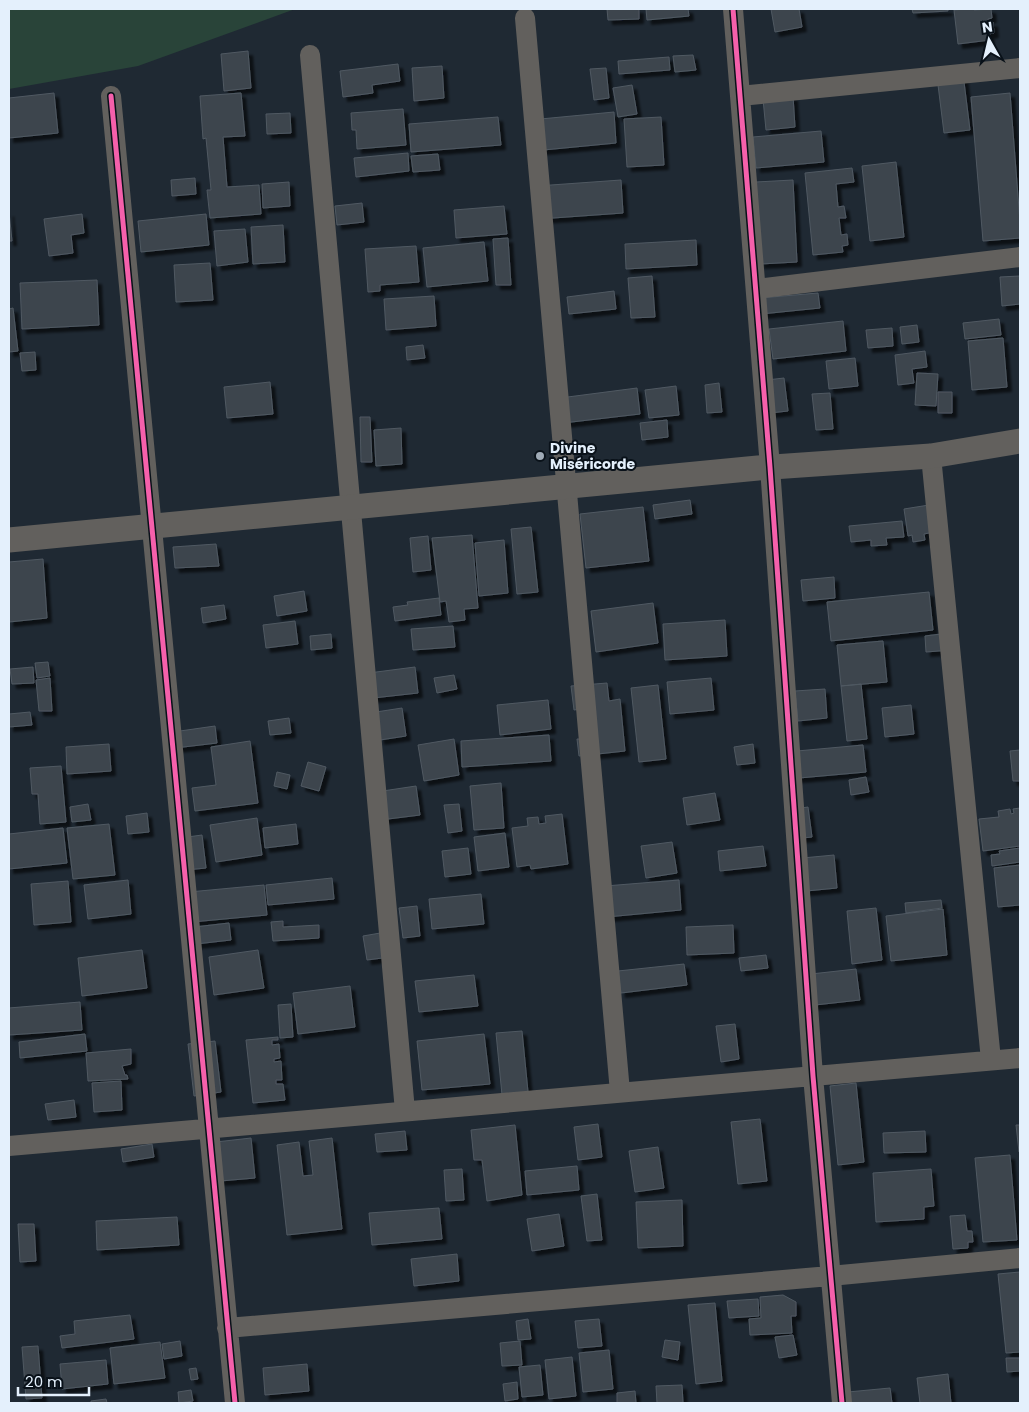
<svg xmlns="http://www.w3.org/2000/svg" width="1029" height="1412" font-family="Poppins,sans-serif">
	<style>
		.green { fill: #294439 }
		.building { fill: #3c454d; stroke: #505962; filter: url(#shadow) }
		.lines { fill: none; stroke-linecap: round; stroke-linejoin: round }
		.minor { stroke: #62605d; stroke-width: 20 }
		.tertiary { stroke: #62605d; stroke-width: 25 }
		.cycleway-casing { stroke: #091119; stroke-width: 8 }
		.cycleway { stroke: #f560ab; stroke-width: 5 }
		.poi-dot { fill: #9faab6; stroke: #091119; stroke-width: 2 }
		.labels { text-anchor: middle; stroke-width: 4; stroke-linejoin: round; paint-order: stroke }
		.poi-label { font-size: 14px; font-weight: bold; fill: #e4f0fc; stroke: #091119; text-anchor: start }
	</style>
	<defs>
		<filter id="shadow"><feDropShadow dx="4.5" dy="4.5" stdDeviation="1" flood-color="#0009"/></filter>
	</defs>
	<rect width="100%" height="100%" fill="#1f2933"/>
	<path class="green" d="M9 9H295L138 66 9 89Z"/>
	<path class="building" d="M607 9H639V19L608 20Z
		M646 9H688L689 16 647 20Z
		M771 9H799L802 27 775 32Z
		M912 9H948V11L913 13Z
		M965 9H974V10L991 9 992 18 988 19V23L993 22 994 33 989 34 990 40 958 44 954 10Z
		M248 51 251 88 224 91 221 54Z
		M693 55 696 70 675 72 673 56Z
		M669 57 670 70 619 74 618 61Z
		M398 64 400 81 372 85 373 93 343 97 340 71Z
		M442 66 444 98 414 101 412 68Z
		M606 68 609 98 594 100 590 69Z
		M963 74 970 130 944 133 937 77Z
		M632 85 637 114 618 117 613 88Z
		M54 93 58 133 9 138V98Z
		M241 93 245 136 223 137 227 187 259 185 261 214 210 218 207 190H211L206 138 203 139 200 96Z
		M1010 93 1020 222V238L983 241 971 97Z
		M793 96 795 127 766 130 763 99Z
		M403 109 406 145 357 149 356 130H352L351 113Z
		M614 112 616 143 533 151 530 120Z
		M290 113 291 133 267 134 266 114Z
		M498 117 501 145 411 152 409 124Z
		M661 117 664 165 627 167 624 119Z
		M821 131 824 162 756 168 753 137Z
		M408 153 409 171 356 177 354 158Z
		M438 154 440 170 413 172 411 156Z
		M896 162 904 237 870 241 862 166Z
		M852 168 854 182 836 184 838 207 844 206 846 218H839L841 235 847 234 848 245 842 246 843 252 813 255 805 173Z
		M195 178 196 194 172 196 171 180Z
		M621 180 623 213 539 219 537 186Z
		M793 180 797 262 760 264 756 182Z
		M289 182 290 206 263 208 262 184Z
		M362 203 364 222 337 225 335 206Z
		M504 206 507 234 456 238 454 210Z
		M9 212 12 241H9Z
		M82 214 84 233 71 235 73 253 49 256 44 219Z
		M206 214 209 245 141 252 138 221Z
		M283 225 285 262 253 264 251 227Z
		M245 229 248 262 217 266 214 231Z
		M508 238 511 285H496L493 239Z
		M696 240 697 265 626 269 625 244Z
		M484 242 488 281 427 287 423 248Z
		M416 246 419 282 380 285V291L368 292 365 249Z
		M210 263 213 300 176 302 174 265Z
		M652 276 655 317 631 318 628 278Z
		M1020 276V304L1002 306 1000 277Z
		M97 280 99 325 22 329 20 283Z
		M614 291 616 309 569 314 567 297Z
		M818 293 820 308 761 314 760 298Z
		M434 296 436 326 386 330 384 299Z
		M13 308 18 351 9 352V309Z
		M999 319 1001 335 965 339 963 323Z
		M843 321 846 351 773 359 769 329Z
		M917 325 919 342 902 344 900 327Z
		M892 328 893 346 868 348 866 330Z
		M1003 338 1007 387 972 390 968 341Z
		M423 345 425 358 407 360 406 347Z
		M925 351 927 367 912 369 914 383 898 385 895 355Z
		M35 352 36 370 22 371 20 353Z
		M855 358 858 386 829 389 826 361Z
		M917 373 938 374 936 406 915 405Z
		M784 378 788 411 770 413 767 380Z
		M270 382 273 414 227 418 224 387Z
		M719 383 722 412 707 413 705 385Z
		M676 386 679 415 649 418 645 390Z
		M637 388 640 414 563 423 560 398Z
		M938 392H952V413H938Z
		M830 393 833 429 816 430 812 394Z
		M360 417H370L372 462H361Z
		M667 420 668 437 642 440 640 423Z
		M401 428 402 464 376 466 374 430Z
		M690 500 692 514 655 519 653 505Z
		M929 505 934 532 924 534 925 540 913 542 912 535 908 536 904 509Z
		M643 507 649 561 586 568 580 514Z
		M902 521 904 537 886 538 887 545 871 546V540L851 542 849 526Z
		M531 527 538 592 517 594 511 529Z
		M472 535 478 608 464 609 465 620 449 622 446 601 440 602 432 538Z
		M428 536 431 570 413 572 410 538Z
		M504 540 508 593 479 596 475 543Z
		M216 544 219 566 175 568 173 547Z
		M43 559 47 618 9 622V562Z
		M834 577 835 598 803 601 801 580Z
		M304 591 307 611 277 616 274 596Z
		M929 592 933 630 831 641 827 602Z
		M439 598 441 615 395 621 393 607 408 605 407 602Z
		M653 603 658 643 596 652 591 611Z
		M224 605 226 619 203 623 201 608Z
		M725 620 727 656 665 660 663 624Z
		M295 621 298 644 266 648 263 625Z
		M453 626 455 647 413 650 411 629Z
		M949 633 951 650 926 652 925 636Z
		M331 634 332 648 311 650 310 636Z
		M883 641 887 682 841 686 837 645Z
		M48 662 50 676 37 678 35 663Z
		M33 667 34 683 12 684 10 669Z
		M415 667 418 693 364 699 361 674Z
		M454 675 457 689 437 693 434 678Z
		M50 678 52 711H39L36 680Z
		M711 678 714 710 670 714 667 682Z
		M607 683 609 701 620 699 625 751 579 756 577 739H584L581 709 574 710 571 686Z
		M861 684 867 739 847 741 841 686Z
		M658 685 666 759 639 762 631 688Z
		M825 689 827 718 798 721 795 691Z
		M548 700 551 729 500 735 497 705Z
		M911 705 914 734 885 737 882 708Z
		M402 708 406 736 380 740 376 712Z
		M30 712 32 725 9 727V714Z
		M289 718 291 733 270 735 268 721Z
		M215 726 217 743 175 748 173 732Z
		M549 735 551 761 462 767 461 741Z
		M454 739 459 775 424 781 418 745Z
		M250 741 258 803 195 811 192 788 216 785 211 747Z
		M109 744 111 771 67 774 66 747Z
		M753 744 755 763 737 765 734 747Z
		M863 745 866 772 788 779 786 752Z
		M1020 750V781H1013L1010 751Z
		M308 762 326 767 319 791 301 786Z
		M61 766 66 822 40 824 38 794H32L30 768Z
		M277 772 290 775 287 789 274 786Z
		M866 777 869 792 851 795 849 780Z
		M501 783 504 828 474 830 470 786Z
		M416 786 420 815 380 820 376 792Z
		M715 793 720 820 687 825 683 798Z
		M88 804 91 820 72 822 70 807Z
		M459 804 462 831 448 833 444 805Z
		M808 807 812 837 792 839 788 810Z
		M1020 808V846L983 851 979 819 999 817 998 811 1010 809 1011 814 1014 813 1013 809Z
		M147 813 149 832 128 834 126 816Z
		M562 814 568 864 531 869 530 865 517 867 512 828 528 826 527 818 538 817 539 824 546 823 545 816Z
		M257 818 262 855 216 862 210 825Z
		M109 824 115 875 73 879 67 828Z
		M296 824 298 844 265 848 263 828Z
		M63 828 67 863 9 869V834Z
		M505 833 509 867 478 871 474 837Z
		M202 835 206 868 176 871 173 839Z
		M672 842 677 873 646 878 641 846Z
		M763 846 766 866 720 871 718 851Z
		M468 848 471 874 445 877 442 851Z
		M1020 848V862L992 866 991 855 1000 854 999 851Z
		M834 855 837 888 796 892 792 859Z
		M1020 865V905L998 907 994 868Z
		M332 878 334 899 268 905 266 885Z
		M128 880 131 914 88 919 84 885Z
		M679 880 681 910 596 918 593 887Z
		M68 881 71 922 34 925 31 884Z
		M264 885 267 915 192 922 189 892Z
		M481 894 484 924 432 929 429 899Z
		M941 900 942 908 906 913 905 903Z
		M417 906 420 936 403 938 399 908Z
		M876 908 882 960 852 964 847 911Z
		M943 909 947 955 891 961 886 916Z
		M283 921V927L319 925V938L273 941 271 922Z
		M229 923 231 940 187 945 186 928Z
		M733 925 734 953 687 955 686 927Z
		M386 932 390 957 367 960 363 936Z
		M142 950 147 988 82 996 78 958Z
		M258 950 264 988 214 995 209 957Z
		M766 955 768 968 741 971 739 958Z
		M684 964 687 985 621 993 618 971Z
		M856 969 860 1000 806 1006 802 975Z
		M474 975 478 1006 419 1012 415 981Z
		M350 986 355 1027 298 1034 293 993Z
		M80 1002 82 1030 9 1035V1008Z
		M291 1004 293 1037 280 1038 278 1005Z
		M735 1024 739 1059 721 1062 716 1026Z
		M522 1031 528 1092 502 1095 496 1033Z
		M85 1034 87 1051 20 1058 19 1042Z
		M484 1034 490 1084 422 1090 417 1041Z
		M278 1037V1040H272V1045L279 1044 280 1058 274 1059V1062L281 1061 282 1080H276V1084H283L285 1100 253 1103 246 1040Z
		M215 1041 221 1092 194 1096 188 1044Z
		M131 1049V1064L122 1066 125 1075H127L128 1079 88 1081 86 1053Z
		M121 1081 122 1110 94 1112 92 1083Z
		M856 1083 864 1162 838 1165 830 1086Z
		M74 1100 76 1117 48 1120 45 1104Z
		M760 1119 767 1181 738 1184 731 1122Z
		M598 1124 602 1157 578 1160 574 1127Z
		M515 1125 522 1195 487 1201 482 1160H474L471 1130Z
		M1016 1125H1020V1152H1019Z
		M405 1131 407 1150 377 1152 375 1134Z
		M925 1131 926 1152 884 1153 883 1133Z
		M251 1138 255 1178 220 1181 216 1142Z
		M332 1138 342 1229 287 1235 277 1145 299 1142 303 1176 313 1175 309 1141Z
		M152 1144 154 1157 123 1162 121 1149Z
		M658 1147 664 1188 635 1192 629 1151Z
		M1010 1155 1017 1240 983 1242 975 1158Z
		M577 1166 579 1190 527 1195 525 1171Z
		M462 1169 464 1200 446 1201 444 1170Z
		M931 1169 934 1206 924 1207V1219L876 1222 873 1173Z
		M597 1194 602 1240 587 1241 581 1196Z
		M682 1200 683 1246 638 1248 636 1202Z
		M439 1208 442 1239 372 1245 369 1213Z
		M559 1214 564 1246 532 1251 527 1219Z
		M965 1215 967 1231H972L973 1242H968V1248L953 1249 950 1216Z
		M177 1217 179 1245 97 1250 96 1221Z
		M18 1224H34L36 1261 20 1262Z
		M457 1254 459 1281 414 1286 411 1259Z
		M1020 1272V1352L1006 1353 998 1274Z
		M783 1295 796 1302V1316H791L792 1333 750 1335 749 1319 761 1318 760 1297Z
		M758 1299 759 1316 729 1318 727 1301Z
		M715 1303 722 1381 696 1384 688 1305Z
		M130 1315 134 1339 62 1348 60 1336 75 1334 74 1321Z
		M528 1319 531 1339 518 1340 516 1321Z
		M599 1319 602 1346 578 1348 575 1321Z
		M793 1335 797 1355 779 1358 775 1337Z
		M665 1340 680 1342 678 1360 662 1357Z
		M180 1341 182 1356 164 1359 162 1344Z
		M520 1341 522 1365 502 1366 500 1343Z
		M160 1342 165 1378 114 1384 110 1348Z
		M38 1346 42 1398 26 1399 22 1347Z
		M609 1350 613 1389 583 1392 579 1353Z
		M572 1357 576 1396 549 1399 545 1360Z
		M1006 1358H1020V1371L1007 1372Z
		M106 1360 108 1384 62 1389 60 1364Z
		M307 1364 309 1391 265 1395 263 1368Z
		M540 1365 543 1395 522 1397 519 1367Z
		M196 1368 198 1379 191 1380 189 1369Z
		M948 1374 951 1403H920L917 1378Z
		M517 1382 518 1399 505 1401 503 1384Z
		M682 1385 683 1403H657L656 1386Z
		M890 1388 892 1403H849L848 1392Z
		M191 1390 193 1401 179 1403 178 1392Z
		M635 1391 636 1403H617V1393Z
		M106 1399 107 1403H91V1401Z"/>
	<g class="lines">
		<path class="minor" d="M733 9 770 467 813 1076 842 1403
			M525 18 620 1092
			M310 55 405 1111
			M111 96 235 1403
			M740 96 1020 68
			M756 289 1020 257
			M931 456 991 1060
			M9 1146 1020 1058
			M227 1328 830 1276 1020 1258"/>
		<path class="tertiary" d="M9 540 758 468 931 456 1020 441"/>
		<defs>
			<path id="cycleway" d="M733 9 770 467 813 1076 842 1403
				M111 96 235 1403"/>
		</defs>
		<use href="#cycleway" class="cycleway-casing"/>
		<use href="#cycleway" class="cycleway"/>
	</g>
	<circle class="poi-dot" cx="540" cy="456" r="5"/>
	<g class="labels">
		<g class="poi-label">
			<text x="550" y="453">Divine<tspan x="550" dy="16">Miséricorde</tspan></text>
		</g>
	</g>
	<rect width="1029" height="1412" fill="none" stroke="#e4f0fc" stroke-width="20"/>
	<g transform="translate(989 40) rotate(352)" stroke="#091119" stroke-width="4" paint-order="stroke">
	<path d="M0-4L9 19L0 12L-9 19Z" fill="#e4f0fc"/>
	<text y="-8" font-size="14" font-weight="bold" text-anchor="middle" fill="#e4f0fc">N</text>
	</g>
	<path d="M18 1387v8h71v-8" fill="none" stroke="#e4f0fc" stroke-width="2.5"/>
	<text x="25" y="1387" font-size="15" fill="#e4f0fc" stroke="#091119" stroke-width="4" paint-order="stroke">20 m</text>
</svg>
